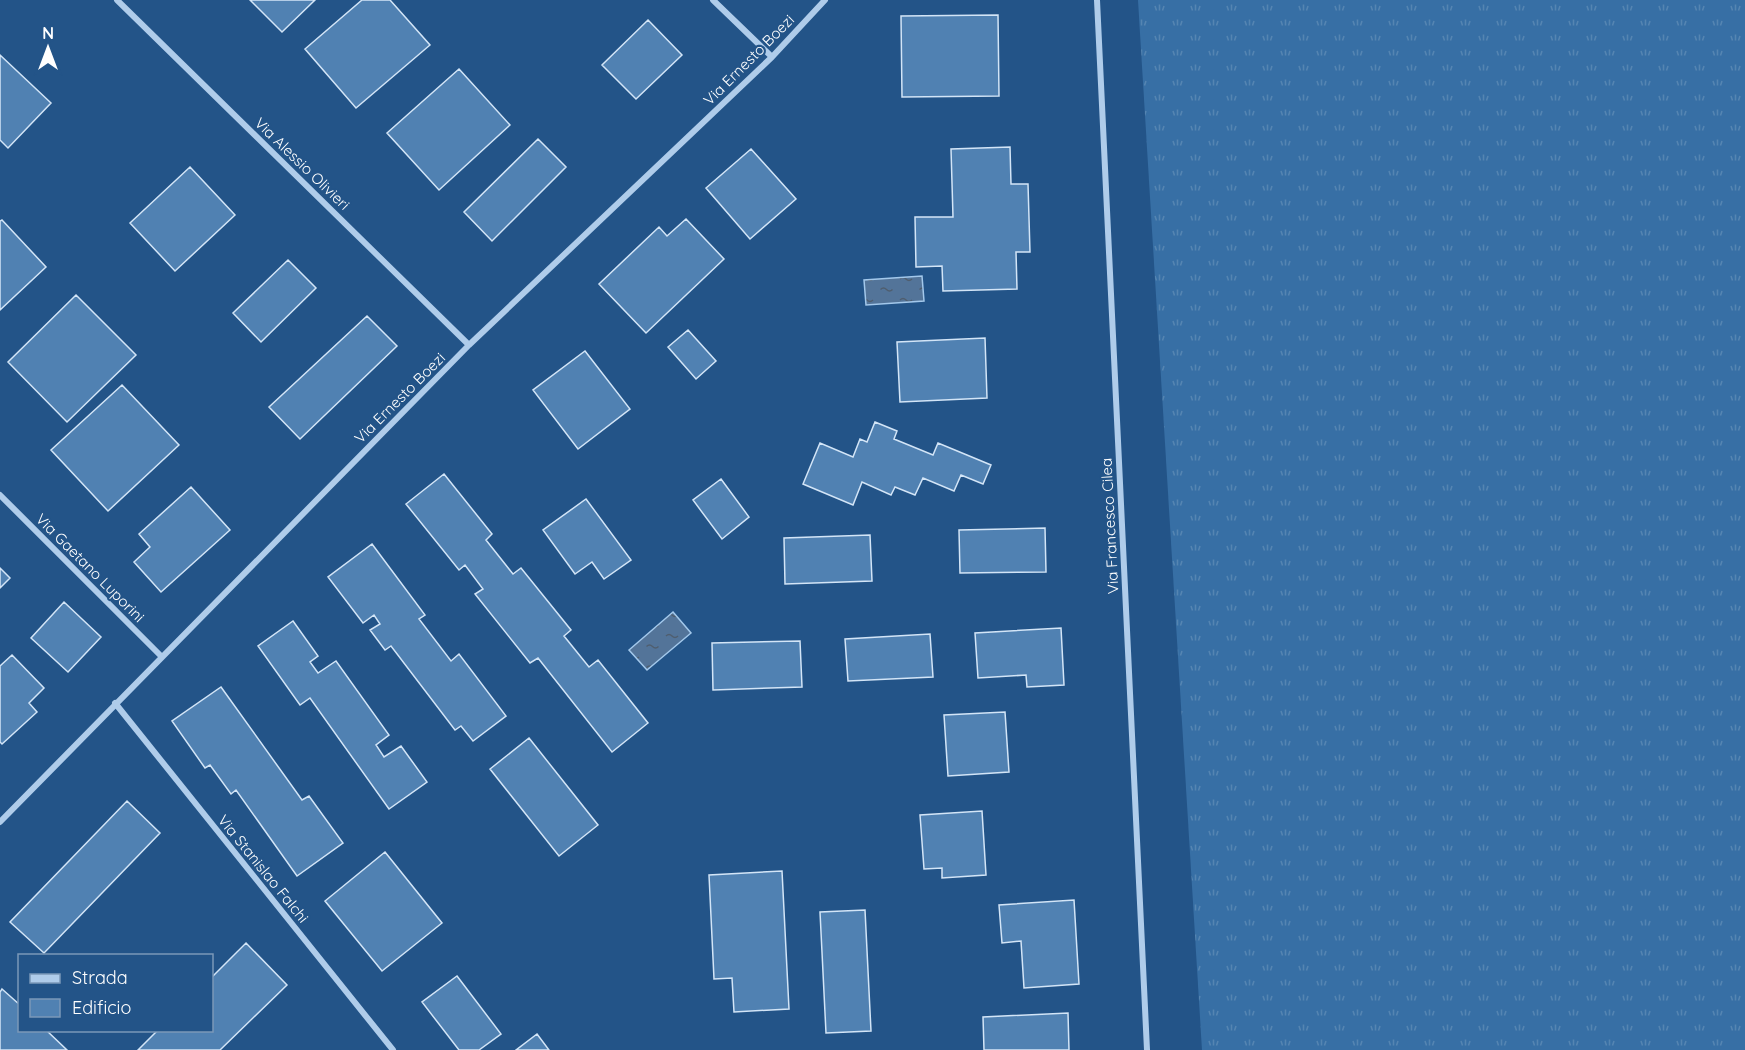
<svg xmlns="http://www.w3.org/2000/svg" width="1745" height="1050" font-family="Quicksand,sans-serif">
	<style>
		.grass { fill: url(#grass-tufts) }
		.water { fill: url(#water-ripples); stroke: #a3c8eb; stroke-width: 1.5 }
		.building { fill: #5081b2; stroke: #d3e5f7; stroke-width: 1.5 }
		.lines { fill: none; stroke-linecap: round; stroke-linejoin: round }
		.minor { stroke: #afccea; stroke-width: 6 }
		.labels { text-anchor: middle; stroke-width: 4.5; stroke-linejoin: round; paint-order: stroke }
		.street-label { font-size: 15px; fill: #fff; stroke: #235488 }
	</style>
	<defs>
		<pattern id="grass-tufts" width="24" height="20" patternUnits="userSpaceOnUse" patternTransform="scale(1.5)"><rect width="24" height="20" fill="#376fa5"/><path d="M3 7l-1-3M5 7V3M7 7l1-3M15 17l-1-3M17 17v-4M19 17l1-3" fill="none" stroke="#5585b2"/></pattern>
		<pattern id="water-ripples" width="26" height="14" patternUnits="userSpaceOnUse" patternTransform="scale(1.5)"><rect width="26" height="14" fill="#537499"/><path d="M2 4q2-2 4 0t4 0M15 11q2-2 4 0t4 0" fill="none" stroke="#4f5e6f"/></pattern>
	</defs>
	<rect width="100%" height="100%" fill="#235488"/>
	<path class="grass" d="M1138 0H1745V1050H1202Z"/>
	<path class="water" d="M922 276 924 301 866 305 864 280Z
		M673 612 691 633 647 670 629 650Z"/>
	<path class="building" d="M250 0H315L282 32Z
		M362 0H390L430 45 356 108 305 49Z
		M998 15 999 96 902 97 901 16Z
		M648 20 682 55 636 99 602 65Z
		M0 55 51 103 8 148 0 140Z
		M459 69 510 125 439 190 387 133Z
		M538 139 566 167 492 241 464 212Z
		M1010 147 1011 184H1028L1030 252H1016L1017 289 943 291 942 266 916 267 915 217H953L951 149Z
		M751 149 796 199 750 239 706 188Z
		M190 167 235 215 175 271 130 223Z
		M686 219 724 259 646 333 599 284 659 227 667 236Z
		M2 220 46 267 0 310V221Z
		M288 260 316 288 261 342 233 313Z
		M76 295 136 355 67 422 8 362Z
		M367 316 397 346 300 439 269 407Z
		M688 330 716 361 696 379 668 347Z
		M985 338 987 398 900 402 897 342Z
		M585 351 630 409 578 449 533 390Z
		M122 385 179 445 108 511 51 450Z
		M875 422 897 431 894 439 933 455 938 443 991 465 983 484 961 475 954 491 923 478 915 495 895 487 891 495 862 482 853 505 803 484 820 443 853 457 860 439 867 442Z
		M444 474 492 534 486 540 513 574 521 568 571 630 564 636 589 667 598 660 648 723 612 752 538 658 530 663 475 594 483 589 465 565 459 570 406 504Z
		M721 479 749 517 722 539 693 500Z
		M191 487 230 530 161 592 134 562 150 547 139 534Z
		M586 499 631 560 604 579 592 562 575 574 543 530Z
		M1045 528 1046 572 960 573 959 530Z
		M870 535 872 581 785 584 784 538Z
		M372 544 425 615 419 619 451 661 459 654 506 716 473 741 461 726 455 730 391 646 385 650 370 630 380 624 374 615 363 623 328 577Z
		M0 568 10 578 0 588Z
		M64 602 101 637 68 672 31 638Z
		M293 621 318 656 310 662 318 673 336 661 389 735 376 745 384 757 401 746 427 782 389 809 310 698 300 705 258 646Z
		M1061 628 1064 685 1027 687 1026 675 978 678 975 633Z
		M930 634 933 677 848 681 845 639Z
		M800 641 802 687 713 690 712 643Z
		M12 655 44 688 29 703 37 712 2 744 0 742V666Z
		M221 687 302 800 309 796 343 843 297 876 236 790 231 794 210 765 205 768 172 721Z
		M1005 712 1009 772 948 776 944 715Z
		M529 738 598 825 559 856 490 769Z
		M127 801 160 833 44 953 10 922Z
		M982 811 986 875 942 878V868L924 869 920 815Z
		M385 852 442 923 382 971 325 901Z
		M782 871 789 1009 734 1012 732 978 714 979 709 875Z
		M1074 900 1079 984 1024 988 1021 941 1002 943 999 905Z
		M865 910 871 1031 826 1033 820 912Z
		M246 943 287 985 220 1050H138L158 1030H212V977Z
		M457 976 501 1034 479 1050H459L422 1002Z
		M2 989 20 1005V1030H46L67 1050H0V992Z
		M1068 1013 1069 1050H984L983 1017Z
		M537 1034 549 1050H516Z"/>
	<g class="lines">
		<path class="minor" d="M117 0 469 345
			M713 0 772 57
			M1097 0 1147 1050
			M0 495 162 657
			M115 703 393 1050
			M0 822 469 345 772 57 825 0"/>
	</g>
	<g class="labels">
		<g class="street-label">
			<text transform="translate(749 60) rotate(-45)" y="5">Via Ernesto Boezi</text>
			<text transform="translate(302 164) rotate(44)" y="5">Via Alessio Olivieri</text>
			<text transform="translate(400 398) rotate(-45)" y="5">Via Ernesto Boezi</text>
			<text transform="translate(1110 526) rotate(-93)" y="5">Via Francesco Cilea</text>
			<text transform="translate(90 568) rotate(45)" y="5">Via Gaetano Luporini</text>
			<text transform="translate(263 869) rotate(51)" y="5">Via Stanislao Falchi</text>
		</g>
	</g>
	<rect x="18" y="954" width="195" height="78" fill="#235488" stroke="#7b98b8" stroke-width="1.5"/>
	<rect x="30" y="974" width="30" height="9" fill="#afccea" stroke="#7b98b8" stroke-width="1.5"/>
	<text x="72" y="984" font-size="18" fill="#ffffff">Strada</text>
	<rect x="30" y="999" width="30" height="18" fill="#5081b2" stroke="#7b98b8" stroke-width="1.5"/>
	<text x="72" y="1014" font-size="18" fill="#ffffff">Edificio</text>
	<g transform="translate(48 48)" stroke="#235488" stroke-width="4.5" paint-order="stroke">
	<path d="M0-4.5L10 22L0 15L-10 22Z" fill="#ffffff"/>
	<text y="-9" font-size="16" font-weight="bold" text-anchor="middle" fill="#ffffff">N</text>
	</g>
</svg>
